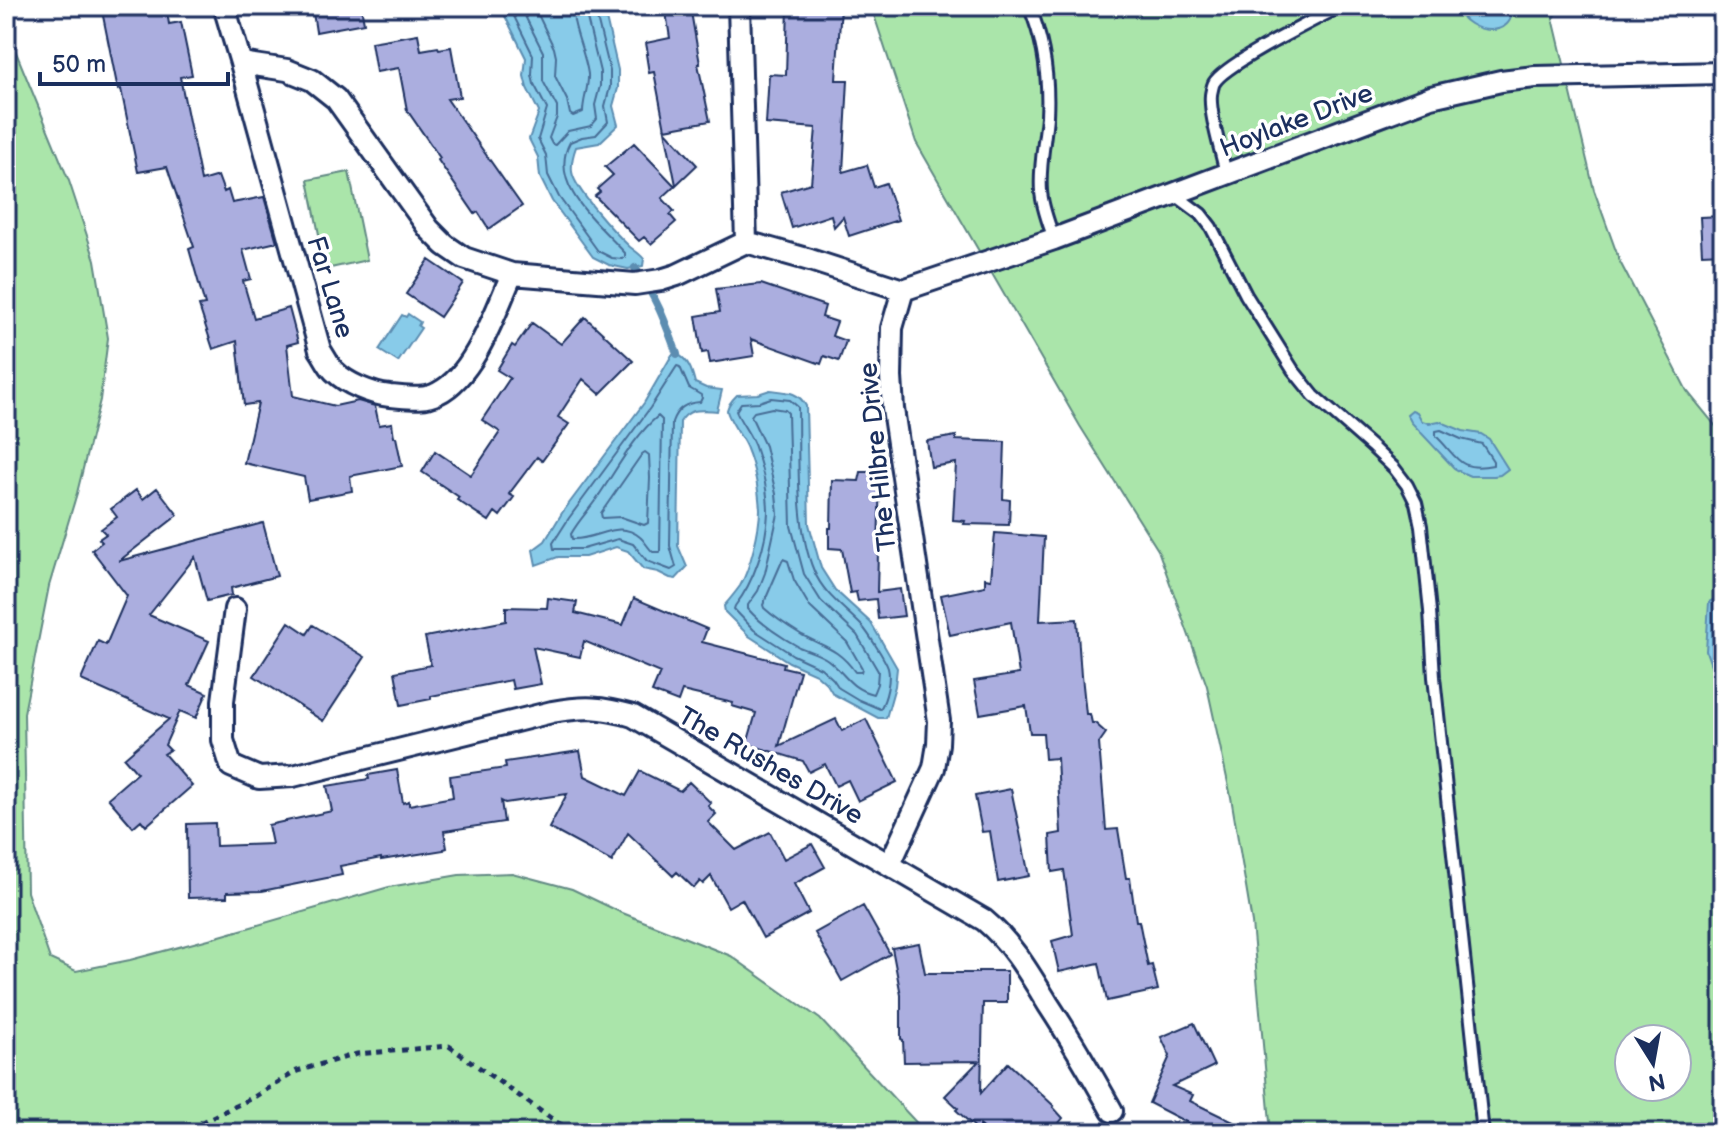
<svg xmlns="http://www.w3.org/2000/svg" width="1729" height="1139" font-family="'Balsamiq Sans',sans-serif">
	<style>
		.green { fill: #aae5aa; stroke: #628a84; stroke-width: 2; fill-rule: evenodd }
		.water { fill: #88cbe9; stroke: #5c8db1; stroke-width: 2 }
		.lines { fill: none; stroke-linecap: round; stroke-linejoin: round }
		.shore { stroke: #476d96; stroke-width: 2 }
		.stream { stroke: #5c8db1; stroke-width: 8 }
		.building { fill: #abaedf; stroke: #1b2f5e; stroke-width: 2 }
		.service-casing { stroke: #1b2f5e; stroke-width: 16 }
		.minor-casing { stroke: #1b2f5e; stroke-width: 26 }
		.path { stroke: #1b2f5e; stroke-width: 5; stroke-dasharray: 6 6; stroke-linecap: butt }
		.service { stroke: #fff; stroke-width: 10 }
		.minor { stroke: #fff; stroke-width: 20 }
		.labels { text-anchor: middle; stroke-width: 7; stroke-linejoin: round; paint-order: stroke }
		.street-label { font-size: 26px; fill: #1b2f5e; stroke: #fff }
	</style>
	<rect width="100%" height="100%" fill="#fff"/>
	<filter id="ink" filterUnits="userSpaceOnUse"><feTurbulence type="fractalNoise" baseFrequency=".0125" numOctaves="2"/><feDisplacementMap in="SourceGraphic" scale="16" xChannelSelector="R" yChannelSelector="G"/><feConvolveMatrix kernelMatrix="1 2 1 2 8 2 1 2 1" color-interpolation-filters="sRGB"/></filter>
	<g filter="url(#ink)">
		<path class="green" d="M871 6H1561L1553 18 1594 190 1620 262 1687 391 1723 435V1133H1271L1252 923 1231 797 1207 686 1158 550 1080 426 916 142ZM1629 1039H1677V1087H1629Z
			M6 28 69 181 95 260 108 338 100 400 77 493 49 586 24 713 27 892 50 959 76 971 130 960 220 936 389 887 459 875 512 873 572 889 620 912 731 956 820 1019 926 1133H6Z
			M349 172 367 260 326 269 308 180Z"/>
		<path class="water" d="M500 6H598L605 14 618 70V88L613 106 618 125 599 143 576 147C573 155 571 163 572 172 575 190 615 233 630 247 635 251 640 254 644 259L643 266 628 269 609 265 593 257 552 201 540 177 538 157 529 139 539 112 527 88 524 76 526 58Z
			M1455 6H1511C1518 38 1468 38 1455 6Z
			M408 314 420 322 418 326 421 328 398 362 379 350 402 315 406 317Z
			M677 354C689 360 692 371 695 383L706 388 722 390 717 411C701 410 689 407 680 422L678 546 687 567 676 579 670 578 658 572 643 569 628 551 616 547 585 557H558L536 565 533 550 545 541 562 513 644 403 672 355Z
			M770 390C786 392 798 391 806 406L809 524 821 568 835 590 871 623 897 668 895 686 886 718H878L833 694 827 684 816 674 789 662 749 636 725 612 724 606C730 599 735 593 740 586 750 569 760 529 760 509 759 490 754 466 747 449 744 439 727 418 727 410 728 405 733 399 737 395L758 394Z
			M1412 410 1417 412 1422 421 1429 423 1439 421 1463 431 1481 434 1489 439 1508 469 1500 475 1494 476H1470L1461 472 1454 468 1411 422 1407 414Z
			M1721 596 1723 604V699L1706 651 1709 602Z"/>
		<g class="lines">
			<path class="shore" d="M509 6 533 55 532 75 534 84 547 109 538 139 546 155 548 175 559 197 598 251 612 258 622 259 625 257V253C599 224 547 185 570 142L582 137 596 135 608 122 605 106 610 87V71L594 6
				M520 6 543 52V81L557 107V117L549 138 552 144 555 145 568 131 591 126 597 119 595 105 600 86V72L584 6
				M534 6 554 48 556 57 555 76 567 100 570 114 573 116 583 112C583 99 589 87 588 74 585 52 572 27 572 6
				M677 366 680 367 689 388 701 395 702 398 700 402C686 403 677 408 672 422L670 546 676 567 671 570 647 561 633 544 618 539 583 549H554L553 543 569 518 650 408Z
				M771 398 790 400 798 407C799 455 795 527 814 571 824 595 845 608 862 626 868 633 885 659 888 668 891 679 886 700 880 709L859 700 839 688 833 679 821 668 793 655 754 630 734 609 735 606C754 582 767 543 768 512 768 492 762 468 756 450 752 435 741 424 736 411L741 403 759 402Z
				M772 408 785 410 788 413 791 526 804 574 821 601 857 635 878 671 877 684 873 694C849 688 846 674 828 660 820 654 808 651 799 647 781 637 761 624 748 609V605L758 591 765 573 778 514 776 494 765 446 751 416 754 412Z
				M658 416 662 420 660 552H653C648 548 645 541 640 537 618 518 595 541 572 539L571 534C578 521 589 510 597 498 616 471 633 437 658 416Z
				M1441 430 1461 439 1482 444 1493 461V465C1458 472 1458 457 1436 436V431Z
				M645 452 649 455 650 478 648 523 644 525 621 517 602 518 601 513 642 454Z
				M783 559 788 561 794 580 810 607 847 642 862 668 861 672H855C839 649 824 647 802 635 789 627 775 618 764 608L763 605Z"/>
			<path class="stream" d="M635 268C656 296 665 321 677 354"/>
		</g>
		<path class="building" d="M101 6H166L169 24 181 22 192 75 180 77 201 181 218 176 224 192 228 190 232 203 264 197 277 242 243 250 251 279 243 281 254 318 289 308 298 342 287 345 293 396 335 406 358 401 375 406 379 425 392 423 394 437H396L402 466 350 476 352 491 308 499 304 477 244 463 258 403 244 405 237 341 213 349 199 306 205 305 189 249 194 247 167 167 138 172 121 89 118 90Z
			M312 6H361L364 23 316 32Z
			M665 6H690L700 64H698L710 121 665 129 654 72 649 73 646 54H648L646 43 670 38Z
			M788 6H841L836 80H848L843 172 867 165 874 187 886 183 898 220 849 236 843 217 834 227 831 215 792 228 781 192 811 183 816 128 766 124 769 74 786 75Z
			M418 34 421 50 438 47 439 49 451 47 460 97 447 99 522 206 489 229 478 212 475 214 438 160 440 158 407 110 399 68 376 72 371 42Z
			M665 130 697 165 676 185Z
			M634 143 675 186 662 198 674 211 670 215 676 222 651 244 644 237 639 241 595 196 600 192 597 189 613 175 605 167Z
			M1723 216V253L1702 254 1700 217Z
			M429 260 463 283 440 317 406 294Z
			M761 284 825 306 822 317 837 322 832 336 846 341 839 361 824 356 821 364 751 339 754 356 710 363 708 352 702 353 696 316 720 312 716 289Z
			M585 317 633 361 600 394 583 379 558 417 569 424 542 461 537 457 509 494 514 497 500 516 495 512 489 521 457 500 459 497 422 472 435 451 471 475 500 432 482 420 510 378 497 370 512 345 515 347 532 323 561 344Z
			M956 436V440L1005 442 1003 499 1010 500 1009 525 964 524 965 521 953 520 956 463 931 467 927 441Z
			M861 472H880L877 592 900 589 904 616 878 619 876 599 858 601 856 592 850 593 842 549 829 548V528H831L832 480 859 481Z
			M157 488 178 515 119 561 263 523 277 576 231 588 232 595 207 601 195 557 149 615 209 641 189 685 207 693 196 718 180 711 165 745 170 750 164 754 192 786 146 826 141 820 133 827 108 798 137 773 124 758 169 719 81 680 98 641 106 645 127 596 92 550 102 542 99 539 106 534 101 529 117 517 111 509 136 490 143 499Z
			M995 533 1044 537 1040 621 1077 619 1081 676H1082L1086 714H1090L1092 723H1095L1106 733 1099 743 1106 830 1118 829 1126 878H1130L1136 921H1139L1148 966 1152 965 1158 990 1107 1001 1099 963 1059 972 1052 941 1073 935 1064 870 1052 872 1050 835 1061 833 1057 758 1045 759 1043 733H1030L1026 706 980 714 974 681 1019 674 1011 622 950 635 941 595 985 586V578L991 579Z
			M548 598 577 602 575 613 623 625 634 598 707 629 702 642 784 663 783 667 800 671 779 746 836 719 842 731 866 719 897 782 858 801 848 780 836 786 825 764 809 772 803 761 747 744 756 713 732 706 733 703 682 691 678 702 652 692 660 673 584 641 580 657 533 647 541 684 513 689 511 680 431 696V699L401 705 395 672 431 665 425 637 506 621V607L547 608Z
			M289 622 307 634 313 625 365 657 323 721 254 676Z
			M580 751 585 776 626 796 640 771 680 791 689 782 711 803 708 806 716 814 708 822 736 850 770 832 784 859 812 844 825 867 794 884 809 913 763 938 742 899 728 907 711 876 703 884 700 881 694 888 677 872 673 876 628 833 612 862 549 828 567 794 505 803 501 801 504 822 444 831 447 848 444 849V850L381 860V858L340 866 342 875 262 891 227 892V897L188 898 187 824 215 823 216 846 272 844 268 825 332 811 327 786 369 779 368 775 397 770 403 803 409 801V805L453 797 450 776 506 768 505 762Z
			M1011 789 1029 876 998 882 990 831 982 832 975 796Z
			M863 906 890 954 842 981 815 933Z
			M919 943 925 973H978V971H1007V1003H983L981 1093 1008 1063 1054 1106 1053 1107 1063 1118 1059 1123 1070 1133H989L980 1125V1132L956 1110 958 1108 945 1096 979 1061 904 1062 903 1040 901 1039V995L892 948Z
			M1194 1023 1214 1066 1172 1086 1193 1095 1190 1101 1256 1133H1182L1188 1123 1149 1103 1170 1056 1161 1037Z"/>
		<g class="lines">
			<defs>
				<path id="service" d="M1029 6C1044 41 1049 78 1047 116 1045 141 1039 166 1041 191 1042 207 1049 224 1054 239
					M1226 174C1222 154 1209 114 1211 95 1211 94 1213 84 1214 83 1224 64 1317 19 1341 6
					M1174 194 1201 214 1211 227 1246 295 1293 370 1314 396 1371 446 1394 468 1407 485 1416 503 1421 526 1430 611 1434 677 1483 1133"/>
				<path id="minor" d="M224 6 241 63 287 70 312 80 336 99 429 229 445 245 464 258 512 274 635 284 661 280 677 275 746 242
					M739 6 746 242 810 260 903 290
					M241 63 320 350C325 357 328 365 334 371 347 384 371 394 390 396 405 397 424 401 438 393 475 375 496 310 512 274
					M903 290 1054 239 1431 97 1501 81 1535 77 1723 73
					M235 609 223 701V740L231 766 259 778 293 776 552 712C585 706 601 707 633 716L984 920C1012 943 1029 973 1048 1004 1071 1039 1092 1075 1112 1111
					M890 864 934 768 938 744 939 721 893 409 891 377 892 328 903 290"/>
			</defs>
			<use href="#service" class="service-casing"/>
			<use href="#minor" class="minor-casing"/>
			<path class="path" d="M179 1133 254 1097 297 1071 357 1054 449 1046 556 1122 580 1133"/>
			<use href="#service" class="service"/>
			<use href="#minor" class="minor"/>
		</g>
	</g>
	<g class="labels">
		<g class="street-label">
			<text transform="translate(1296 120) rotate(-21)" y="9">Hoylake Drive</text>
			<text transform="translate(331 287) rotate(73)" y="9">Far Lane</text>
			<text transform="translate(877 457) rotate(-96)" y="9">The Hilbre Drive</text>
			<text transform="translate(771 765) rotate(30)" y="9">The Rushes Drive</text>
		</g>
	</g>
	<rect width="1729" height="1139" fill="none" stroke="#fff" stroke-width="32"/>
	<rect x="16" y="16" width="1697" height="1107" fill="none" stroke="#1b2f5e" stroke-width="3" filter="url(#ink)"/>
	<g transform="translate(1653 1063) rotate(169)"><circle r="38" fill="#ffffff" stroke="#a4acbf" stroke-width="2"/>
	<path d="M0-6L14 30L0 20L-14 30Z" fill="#1b2f5e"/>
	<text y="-12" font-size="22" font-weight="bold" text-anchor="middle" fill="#1b2f5e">N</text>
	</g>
	<path d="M40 72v12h188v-12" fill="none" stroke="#1b2f5e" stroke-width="4"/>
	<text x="52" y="72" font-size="24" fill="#1b2f5e" stroke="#ffffff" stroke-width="6" paint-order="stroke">50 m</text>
</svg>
